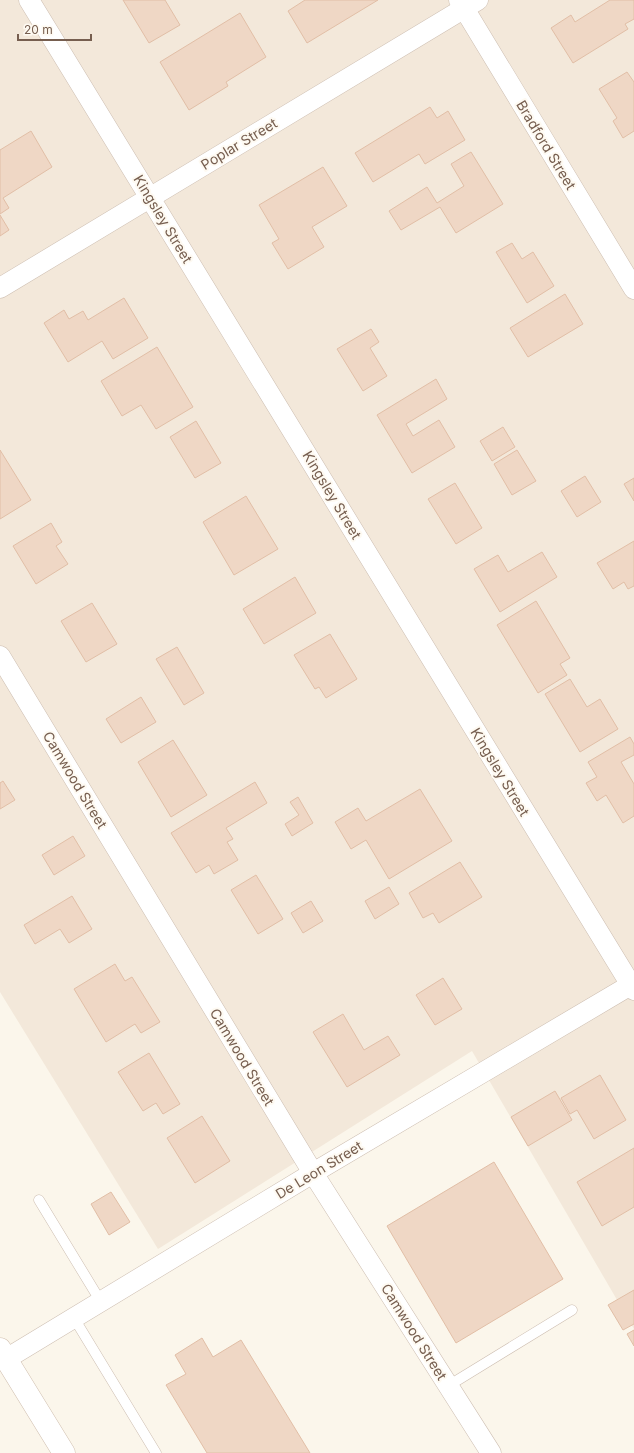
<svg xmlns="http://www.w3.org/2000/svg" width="634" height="1453" font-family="Inter,sans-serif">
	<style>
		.residential { fill: #f3e8da }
		.building { fill: #efd7c5; stroke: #e1bea6 }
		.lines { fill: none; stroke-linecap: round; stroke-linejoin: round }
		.service-casing { stroke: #cdbeb1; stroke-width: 11 }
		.minor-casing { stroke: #cdbeb1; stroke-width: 21 }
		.secondary-casing { stroke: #d0bfaf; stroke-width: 23 }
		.service { stroke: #fff; stroke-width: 10 }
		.minor { stroke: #fff; stroke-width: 20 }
		.secondary { stroke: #fff; stroke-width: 22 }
		.labels { text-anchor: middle; stroke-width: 4; stroke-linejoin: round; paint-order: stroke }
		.street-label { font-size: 14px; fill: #765e4f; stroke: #fefaf2 }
	</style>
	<rect width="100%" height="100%" fill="#fbf6eb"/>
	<path class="residential" d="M0 0H634V1329L472 1051 158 1249 0 992Z"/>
	<path class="building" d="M123 0H165L180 25 149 43Z
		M305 0H378L307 43 288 11Z
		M610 0H634V19L625 24 628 29 573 63 551 28 571 15 575 22Z
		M240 13 266 57 226 82 228 86 189 110 160 62Z
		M627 72 634 82V131L623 138 613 121 617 118 599 89Z
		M430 107 437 118 448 111 465 140 425 164 419 154 373 182 355 153Z
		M31 131 52 167 3 198 9 208 0 214V150Z
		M471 152 503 204 456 233 440 207 401 230 389 211 427 187 437 203 464 186 451 164Z
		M323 167 347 206 312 227 324 247 288 269 272 243 279 239 259 205Z
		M0 215 9 230 0 236Z
		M512 243 522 259 533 252 554 286 527 303 496 252Z
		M565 294 583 324 528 357 510 328Z
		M124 298 148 338 113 359 102 341 68 362 44 323 64 310 69 319 83 311 88 320Z
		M371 329 379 342 370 348 387 376 363 391 337 349Z
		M157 347 193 407 156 429 141 405 122 416 101 381Z
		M436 379 447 399 406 424 413 436 439 420 455 447 412 473 377 415Z
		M196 421 221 463 195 478 170 437Z
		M503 427 515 447 492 461 480 441Z
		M0 450 31 500 0 519Z
		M517 450 536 481 512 495 494 464Z
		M585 476 601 502 577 517 561 491Z
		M634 478V501L624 484Z
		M455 483 482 528 456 544 428 499Z
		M246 496 278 549 234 575 203 522Z
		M51 523 62 542 56 546 68 564 36 584 13 546Z
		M634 541V586L628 589 624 582 613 589 597 563Z
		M542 552 557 577 500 612 474 569 498 555 508 572Z
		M295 577 316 613 264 644 243 609Z
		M536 601 570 658 560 664 567 675 538 693 497 625Z
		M92 603 117 644 86 662 61 621Z
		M330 634 357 679 326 698 319 687 315 689 294 655Z
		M177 647 204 693 184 705 156 659Z
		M570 679 587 707 600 699 618 729 580 752 545 694Z
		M141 697 156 722 121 743 106 719Z
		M630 737 634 744V755L621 762 634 784V816L623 823 606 795 597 801 586 783 597 777 588 762Z
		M173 740 207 795 171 817 138 762Z
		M3 781 15 800 0 809V783Z
		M255 782 267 803 226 828 233 839 227 842 238 860 214 874 209 865 196 873 171 833Z
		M420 789 452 841 389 879 366 840 351 849 335 822 358 808 366 821Z
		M298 797 313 823 292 836 285 824 299 815 290 802Z
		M73 836 85 856 54 875 42 855Z
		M460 862 482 897 439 923 433 913 423 918 409 893Z
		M256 875 283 919 258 934 231 890Z
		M389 887 399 904 375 919 365 901Z
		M72 896 92 929 69 943 60 929 35 944 24 925Z
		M311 901 323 921 303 933 291 913Z
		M115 964 125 981 132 977 160 1022 141 1033 135 1024 106 1042 74 989Z
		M443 978 462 1009 435 1025 416 995Z
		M343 1014 364 1050 388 1036 400 1055 347 1087 313 1032Z
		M149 1053 180 1104 163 1114 156 1103 143 1111 118 1072Z
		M600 1075 626 1120 594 1139 577 1110 570 1114 561 1098Z
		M555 1091 572 1120 528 1146 511 1117Z
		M202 1116 230 1161 195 1183 167 1138Z
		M634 1148V1207L602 1226 577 1182Z
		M494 1162 563 1279 456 1343 387 1226Z
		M111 1192 130 1222 109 1235 91 1204Z
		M634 1290V1324L623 1330 608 1305Z
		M634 1330V1346L627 1334Z
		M202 1338 213 1357 241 1340 310 1453H207L166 1385 186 1374 175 1355Z"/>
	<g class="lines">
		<defs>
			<path id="service" d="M39 1200 101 1302
				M74 1318 156 1453
				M448 1386 572 1310"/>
			<path id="minor" d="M29 0 634 990
				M459 0 634 289
				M0 288 478 0
				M0 656 313 1173 491 1453
				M6 1359 313 1173 634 983"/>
			<path id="secondary" d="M0 1349 64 1453"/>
		</defs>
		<use href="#service" class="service-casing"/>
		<use href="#minor" class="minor-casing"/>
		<use href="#secondary" class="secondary-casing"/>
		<use href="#service" class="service"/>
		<use href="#minor" class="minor"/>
		<use href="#secondary" class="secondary"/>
	</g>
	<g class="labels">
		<g class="street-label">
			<text transform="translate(239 144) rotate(-31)" y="5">Poplar Street</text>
			<text transform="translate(546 145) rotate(59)" y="5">Bradford Street</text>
			<text transform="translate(163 219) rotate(59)" y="5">Kingsley Street</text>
			<text transform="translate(332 495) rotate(59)" y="5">Kingsley Street</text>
			<text transform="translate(500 772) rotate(59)" y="5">Kingsley Street</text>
			<text transform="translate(75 780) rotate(59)" y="5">Camwood Street</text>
			<text transform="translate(242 1057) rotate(59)" y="5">Camwood Street</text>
			<text transform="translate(319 1170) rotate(-31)" y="5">De Leon Street</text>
			<text transform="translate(414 1332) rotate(58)" y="5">Camwood Street</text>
		</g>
	</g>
	<path d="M18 34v6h73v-6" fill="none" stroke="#765e4f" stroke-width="2"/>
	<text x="24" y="34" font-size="12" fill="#765e4f" stroke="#fefaf2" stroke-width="3" paint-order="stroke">20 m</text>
</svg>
